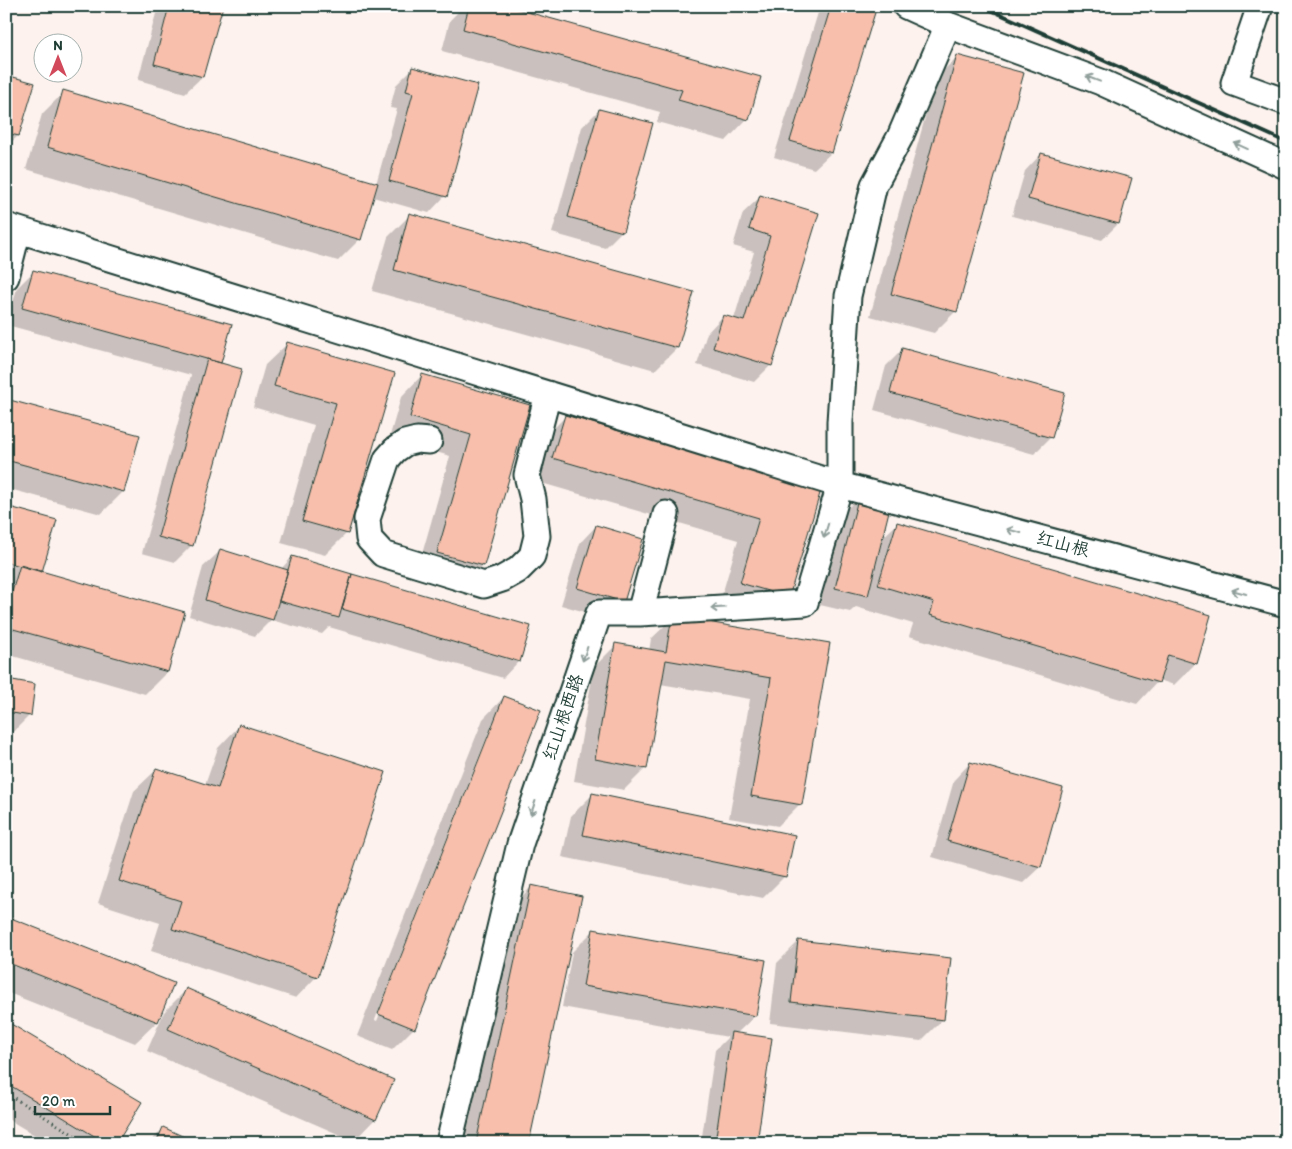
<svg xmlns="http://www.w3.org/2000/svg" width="1292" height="1149" font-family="Itim,'LXGW WenKai TC',sans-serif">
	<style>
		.shadow { fill: #0003; fill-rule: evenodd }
		.building { fill: #f7bfac; stroke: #1f3d34 }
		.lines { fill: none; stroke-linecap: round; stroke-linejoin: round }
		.minor-casing { stroke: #1f3d34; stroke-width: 29 }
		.path { stroke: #1f3d34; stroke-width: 3; stroke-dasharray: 1 4; stroke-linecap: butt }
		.minor { stroke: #fff; stroke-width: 25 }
		.rail { stroke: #1f3d34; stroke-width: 4 }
		.oneway { stroke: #8f9e9a }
		.labels { text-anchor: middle; stroke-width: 4; stroke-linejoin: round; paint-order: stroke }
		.street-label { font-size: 18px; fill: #1f3d34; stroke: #fff }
	</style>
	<rect width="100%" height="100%" fill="#fdf2ee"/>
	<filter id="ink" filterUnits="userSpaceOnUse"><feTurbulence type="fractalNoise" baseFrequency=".02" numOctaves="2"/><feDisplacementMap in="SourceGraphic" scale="10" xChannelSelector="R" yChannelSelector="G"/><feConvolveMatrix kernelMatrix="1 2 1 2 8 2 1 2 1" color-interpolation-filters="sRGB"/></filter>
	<g filter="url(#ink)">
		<path class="shadow" d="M158 6H221L202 77 185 93 138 80Z
			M464 6H501L747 119 726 141 657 122 660 112 442 51 450 20Z
			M820 6H876L831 153 814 169 774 157Z
			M958 56 956 311 934 333 870 316 936 78Z
			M413 68 445 196 429 213 373 197 360 239 338 261 26 169 42 114 64 92 376 184 397 109 390 108 396 85Z
			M6 76 18 136 6 147Z
			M599 110 622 231 605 248 552 233 582 127Z
			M1041 154 1118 224 1102 240 1012 216 1025 171Z
			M760 197 817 214 771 365 754 382 697 365 707 333 723 316 734 319 754 252 733 246 743 213Z
			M410 215 692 293 677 348 655 370 372 291 388 237Z
			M34 271 219 364 192 545 175 562 142 553 191 375 7 325 17 288Z
			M287 344 393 374 347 533 325 555 281 543 314 425 253 407 265 365Z
			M903 349 1051 437 1034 454 874 410 886 366Z
			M422 375 528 405 483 566 461 588 416 575 450 456 389 439 401 397Z
			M6 400 138 436 123 492 101 514 6 488Z
			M566 416 819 491 788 597 766 618 719 605 738 540 531 480 544 438Z
			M860 496 880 540 897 524 1196 663 1174 685 1159 680 1137 704 909 636 913 624 856 607 850 612 820 605 843 513Z
			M6 507 40 573 184 613 167 672 145 694 6 654Z
			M596 526 623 601 606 618 561 605 580 543Z
			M220 551 281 569 292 557 529 627 519 661 503 678 329 627 322 634 271 620 255 636 189 616 203 567Z
			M673 618 828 644 800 804 778 826 729 818 750 699 660 684 646 768 624 790 574 781 594 667 616 645 649 651 651 639Z
			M6 681 29 716 13 732 6 731Z
			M504 697 414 1028 392 1050 357 1036 483 719ZM493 722H495L377 1021 375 1020Z
			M239 726 317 976 296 998 151 951 160 923 98 903 134 791 156 770 205 785 218 748Z
			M970 763 1040 867 1023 883 932 857 954 780Z
			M592 795 785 876 763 898 562 857 571 816Z
			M531 887 528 1143H459L510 909Z
			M6 917 172 983 157 1022 135 1043 6 992Z
			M594 930 755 1016 736 1034 755 1143H701L715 1050 728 1037 562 1007 572 952Z
			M799 941 943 1019 921 1041 770 1023 777 963Z
			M186 990 375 1119 354 1141 147 1051 164 1012Z
			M6 1022 116 1143H48L6 1118Z
			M163 1129 194 1143H149Z"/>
		<path class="building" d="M169 6H223L203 77 154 64Z
			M469 6H506L761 77 749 120 678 100 682 90 463 29Z
			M831 6H877L832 153 790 141Z
			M957 55 1024 73 957 312 891 294Z
			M412 67 478 85 447 197 389 181 413 93 406 91Z
			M6 75 35 83 19 136 6 133Z
			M63 90 378 183 361 240 47 147Z
			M599 109 653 123 623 232 568 217Z
			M1041 153 1132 178 1119 224 1028 199Z
			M760 195 819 213 772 366 713 348 723 315 744 321 770 236 749 229Z
			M409 213 694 292 678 348 394 270Z
			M33 270 232 324 221 363 22 308Z
			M287 342 395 373 348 534 302 521 336 403 274 386Z
			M902 348 1065 393 1052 438 890 393Z
			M207 359 242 369 193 546 158 537Z
			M422 374 530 405 484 566 437 553 471 435 410 417Z
			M6 399 140 435 124 492 6 460Z
			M565 415 821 490 789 597 740 583 759 518 552 458Z
			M859 495 891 503 868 596 835 588Z
			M6 506 57 520 42 572 6 562Z
			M897 522 1211 615 1197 664 1168 655 1159 683 930 615 934 602 878 585Z
			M596 525 643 539 624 602 577 588Z
			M220 549 288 570 273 620 205 600Z
			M292 556 352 574 339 618 279 601Z
			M20 565 185 612 168 672 6 627V612Z
			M352 574 531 626 520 662 342 609Z
			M672 616 830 643 802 805 751 796 771 678 666 660 647 769 595 759 615 643 666 652Z
			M6 660H9L7 679 35 684 31 716 6 712Z
			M504 696 541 710 415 1029 378 1014Z
			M239 724 386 772 318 977 172 929 181 901 119 881 156 768 218 788Z
			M970 762 1063 788 1041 867 947 841Z
			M592 793 795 835 786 877 583 835Z
			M531 885 582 896 529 1143H476Z
			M6 916 174 983 158 1022 6 962Z
			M593 929 766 960 756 1016 583 986Z
			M798 940 951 958 944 1020 791 1002Z
			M186 988 394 1080 376 1120 168 1029Z
			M6 1021 142 1102 117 1143H106L6 1083Z
			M731 1032 772 1038 757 1143H715Z
			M163 1127 197 1143H156Z"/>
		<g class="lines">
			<defs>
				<path id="minor" d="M906 6 948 25 1101 82 1286 166
					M1260 6 1234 83 1286 102
					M6 226 840 485 1286 604
					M6 277 18 230
					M429 441 417 440 405 443 395 450 387 459 367 519 369 539 383 554 484 585 502 579 518 570 532 556 537 536 533 499 527 475 548 394
					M640 613 666 514
					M449 1143 520 844 599 613H640L805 603 840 485V422L848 296 874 185 900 137 948 25"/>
			</defs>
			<use href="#minor" class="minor-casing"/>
			<path class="path" d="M6 1093 87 1143"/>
			<use href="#minor" class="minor"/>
			<path class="rail" d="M982 6 1286 142"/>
		</g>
		<defs><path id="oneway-shaft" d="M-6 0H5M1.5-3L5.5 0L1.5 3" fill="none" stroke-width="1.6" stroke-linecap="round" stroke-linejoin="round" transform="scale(1.25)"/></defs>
		<g class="oneway">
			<use href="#oneway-shaft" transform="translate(1093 79) rotate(-159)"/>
			<use href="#oneway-shaft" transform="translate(1241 146) rotate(-156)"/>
			<use href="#oneway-shaft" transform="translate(826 531) rotate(107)"/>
			<use href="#oneway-shaft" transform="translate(1014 531) rotate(-165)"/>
			<use href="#oneway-shaft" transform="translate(1239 592) rotate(-165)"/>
			<use href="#oneway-shaft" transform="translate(718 608) rotate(177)"/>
			<use href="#oneway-shaft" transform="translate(585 654) rotate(109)"/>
			<use href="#oneway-shaft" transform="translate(533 808) rotate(109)"/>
		</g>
	</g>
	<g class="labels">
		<g class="street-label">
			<text transform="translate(1063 544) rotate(15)" y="6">红山根</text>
			<text transform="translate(563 717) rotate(-71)" y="6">红山根西路</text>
		</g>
	</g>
	<rect width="1292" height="1149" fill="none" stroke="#fff" stroke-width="25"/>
	<rect x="12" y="12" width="1267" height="1124" fill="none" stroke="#1f3d34" stroke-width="2" filter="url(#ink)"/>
	<g transform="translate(58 58)"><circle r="24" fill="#ffffff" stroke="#a5b1ae"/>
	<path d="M0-4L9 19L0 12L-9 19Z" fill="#d1495b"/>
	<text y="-8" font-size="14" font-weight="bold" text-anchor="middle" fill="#1f3d34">N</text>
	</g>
	<path d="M35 1106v8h75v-8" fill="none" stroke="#1f3d34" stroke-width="2.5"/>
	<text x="42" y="1106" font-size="15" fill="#1f3d34" stroke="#ffffff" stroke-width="4" paint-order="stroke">20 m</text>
</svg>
